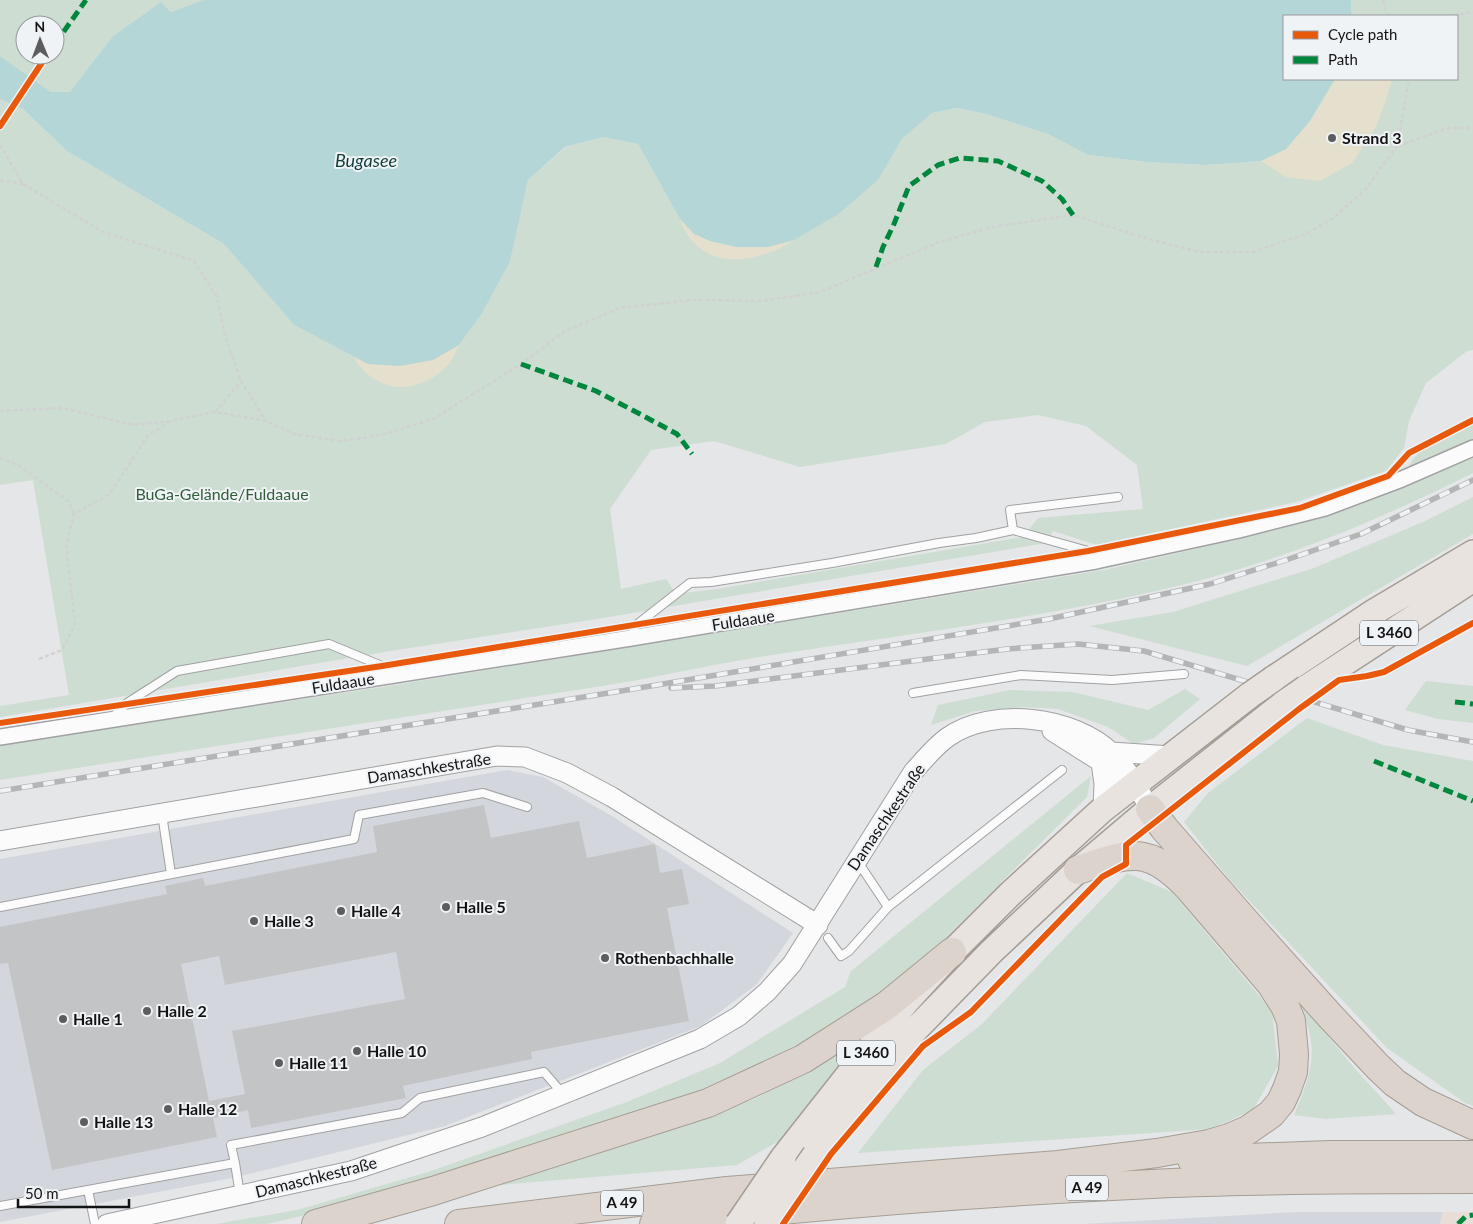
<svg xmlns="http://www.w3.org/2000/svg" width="1473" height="1224" font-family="Lato,sans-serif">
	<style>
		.built { fill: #d3d7dd }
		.industrial { fill: #e8ded7 }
		.green { fill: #ceddd1; fill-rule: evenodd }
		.sand { fill: #e5e0cd }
		.water { fill: #b5d6d6 }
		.building { fill: #c3c4c5; fill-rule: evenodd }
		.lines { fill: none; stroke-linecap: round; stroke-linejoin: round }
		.service-casing { stroke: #a0a1a2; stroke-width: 10 }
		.minor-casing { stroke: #a0a1a2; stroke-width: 18 }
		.tertiary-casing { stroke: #a0a1a2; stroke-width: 21 }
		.primary-casing { stroke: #a59d94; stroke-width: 28 }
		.motorway-casing { stroke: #a59d94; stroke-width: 30 }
		.path { stroke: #d0d1d1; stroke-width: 2.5; stroke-dasharray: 4 2.5; stroke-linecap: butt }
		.service { stroke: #fbfbfc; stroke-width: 8 }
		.minor { stroke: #fbfbfc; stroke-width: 15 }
		.tertiary { stroke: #fbfbfc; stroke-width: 19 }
		.primary { stroke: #e8e3df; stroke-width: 25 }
		.motorway { stroke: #dcd4cc; stroke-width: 28 }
		.rail-casing { stroke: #b4b6b6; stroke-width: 5.5 }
		.rail { stroke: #f0f3f6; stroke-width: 4; stroke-dasharray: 11; stroke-linecap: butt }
		.primary-bridge-casing { stroke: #a59d94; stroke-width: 28; stroke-linecap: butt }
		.primary-bridge { stroke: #e8e3df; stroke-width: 25 }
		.quiet { stroke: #00873e; stroke-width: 5; stroke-dasharray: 10 5; stroke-linecap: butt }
		.cycleway-casing { stroke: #f0f3f6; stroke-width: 9 }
		.cycleway { stroke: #e8590c; stroke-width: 6 }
		.poi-dot { fill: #5c5d5e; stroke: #f0f3f6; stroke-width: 2 }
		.labels { text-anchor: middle; stroke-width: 4; stroke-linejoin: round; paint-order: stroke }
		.shield { fill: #f0f3f6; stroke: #555658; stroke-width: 1 }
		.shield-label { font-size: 15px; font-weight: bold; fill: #121314 }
		.poi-label { font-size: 16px; font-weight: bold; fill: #121314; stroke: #f0f3f6; text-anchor: start }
		.park-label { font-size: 16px; fill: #305e3a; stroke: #f0f3f6 }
		.street-label { font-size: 16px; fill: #121314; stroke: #f0f3f6 }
		.water-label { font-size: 18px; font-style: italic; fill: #103c3c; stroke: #f0f3f6 }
	</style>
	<rect width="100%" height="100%" fill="#e4e6e8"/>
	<path class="built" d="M507 770 543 777 612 816 793 933 757 984 701 1026 445 1126 237 1177 0 1222V859Z
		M1297 1212H1443L1440 1224H1083Z"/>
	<path class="industrial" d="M1443 1212H1473V1224H1440Z"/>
	<path class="green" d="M0 0H203L171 12 161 2 113 36 70 93 51 92 0 56ZM25 25H55V55H25Z
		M1351 0H1473V350L1467 351 1426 383 1409 421 1404 448 1386 471 1296 502 1097 545 1053 531 1046 543 597 619 390 651 0 717V706L69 695 33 480 0 485V99L23 109 67 151 224 244 294 325 368 364 459 345 481 315 510 262 528 180 566 147 603 137 638 144 680 219 878 180 902 139 932 113 957 108 986 114 1048 134 1088 155 1147 162 1205 165 1261 161 1286 149 1310 121 1335 79H1457V16H1351ZM1038 415 1086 426 1137 465 1143 509 1038 518 1023 537 717 589 676 594 666 579 621 589 610 509 651 450 714 441 800 467 946 444 985 422Z
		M1473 425V440L1410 468 1409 466C1420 444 1452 435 1473 425Z
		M1473 457V473C1387 516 1298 554 1205 579 1063 616 917 632 772 655 719 663 667 675 615 684 410 716 205 748 0 780V745L389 686 1104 570 1239 539 1326 515 1404 488Z
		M1473 497V534L1247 666 1089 626 1173 612 1314 568 1425 521Z
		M1426 681 1473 686V723L1438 719 1405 710Z
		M1185 689 1200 699 1154 738 1134 744 1108 727 1058 709 1024 707 975 711 931 725 938 705 1010 690 1073 692 1148 710Z
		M1307 718 1383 745 1473 761V1106L1465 1103 1387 1048 1229 879 1184 822 1208 793Z
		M1091 776 1087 797 927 956 889 990 803 1045 693 1096 365 1201 267 1224H216L297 1210 428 1172 627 1102 720 1063 845 987 851 971Z
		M1127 873 1172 892 1272 1011 1278 1066 1253 1110 1210 1129 858 1153 923 1070 982 1024Z
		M1292 992 1350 1063 1396 1114 1326 1119 1294 1115C1306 1087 1318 1059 1308 1028 1305 1016 1297 1004 1292 992Z
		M862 1036 786 1137 737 1165 488 1186 754 1099 813 1069Z"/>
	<path class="sand" d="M1335 79H1392L1386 100 1376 127 1352 163 1320 181 1286 177 1261 161 1286 149 1310 121Z
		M680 219 694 234 768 247 794 240C755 266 698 272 680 219Z
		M459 345C456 351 454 357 450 362 436 381 407 393 384 384 371 379 360 368 353 356L368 364 433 360Z"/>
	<path class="water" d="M203 0H1351V16H1284V79H1335L1310 121 1286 149 1261 161 1205 165 1147 162 1088 155 1048 134 986 114 957 108 932 113 902 139 878 180 837 215 794 240 768 247H736L710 241 694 234 680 219 638 144 603 137 565 147 528 180 510 262 481 315 459 345 433 360 400 366 368 364 294 325 224 244 67 151 23 109 0 99V56L51 92H70L113 36 161 2 171 12Z"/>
	<path class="building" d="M484 805 491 838 579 821 587 858 655 844 660 873 682 869 689 904 667 908 689 1021 531 1052 532 1059 403 1086 406 1098 251 1128 248 1110 213 1118 217 1137 52 1170 8 963 0 964V927L167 894 165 886 203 878 205 886 377 852 373 826ZM396 952 405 999 232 1031 245 1094 209 1101 181 964 219 956 225 985Z"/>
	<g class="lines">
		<defs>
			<path id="service" d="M1013 530 1088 551 1096 561
				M631 638 635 626 690 583 711 582 832 563 939 543 976 538 1013 530 1010 510 1118 497
				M913 693 1021 675 1112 680 1184 674
				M113 717 127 703 177 671 329 644 382 666 387 676
				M162 814 171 874
				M858 862 888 907
				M0 907 354 839 359 815 483 793 527 807
				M828 938 841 956 849 951 888 907 1062 770
				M235 1163 240 1195
				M88 1190 95 1224
				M0 1206 235 1163 231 1145 402 1113 420 1098 544 1072 563 1094"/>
			<path id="minor" d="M0 737 631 638 1096 561 1239 530 1325 508 1402 479 1473 448"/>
			<path id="tertiary" d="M1052 731 1101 762 1126 786
				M1111 752 1171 756
				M1101 762 1104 784 1103 809
				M0 841 497 756 525 757 567 773 612 797 818 925
				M107 1224 351 1171 482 1127 700 1039 739 1016 767 992 792 964 913 772C924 760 935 746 948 737 992 706 1074 716 1112 753 1128 769 1139 790 1150 809"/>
			<path id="primary" d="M1273 679 1374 612 1473 553
				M1306 688 1473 579
				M815 1155 916 1029 992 951 1078 870 1150 809 1283 704
				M783 1158 906 1002 952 952 1010 894 1103 809 1250 695"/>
			<path id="motorway" d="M1150 809 1164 828 1245 921 1330 1016 1378 1067 1395 1083 1423 1102 1473 1125
				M1192 1160 1330 1155H1473
				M316 1224 433 1191 708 1103 803 1059 886 1006 952 952
				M459 1224 727 1191 1058 1165 1157 1153 1209 1144 1229 1138 1248 1130 1271 1114 1281 1102 1287 1089 1293 1072 1294 1054 1291 1021 1285 1006 1271 984 1188 887C1147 844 1128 853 1078 870
				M654 1224C826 1203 999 1191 1172 1183 1272 1179 1373 1179 1473 1179"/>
		</defs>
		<use href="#service" class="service-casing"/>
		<use href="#minor" class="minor-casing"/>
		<use href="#tertiary" class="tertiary-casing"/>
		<use href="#primary" class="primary-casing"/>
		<use href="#motorway" class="motorway-casing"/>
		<path class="path" d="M1383 0 1387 16
			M1447 16 1473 12
			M0 145 23 184 103 232 194 261 217 297 224 332 241 381 266 421
			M1398 146 1448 128H1473
			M0 180 23 184
			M0 411 63 408 133 425 170 421 215 412 266 421 294 434 339 441 364 438 388 433 435 418 521 364 565 331 620 308 693 300 761 301 820 292 937 243 992 227 1073 215 1152 240 1199 252H1253L1306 234 1333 218 1365 190 1397 146 1409 79
			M215 412 241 381
			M0 458 18 465 69 502 74 514
			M39 659 62 650 75 624 66 546 74 514 110 494 148 435 169 422"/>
		<use href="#service" class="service"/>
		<use href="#minor" class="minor"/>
		<use href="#tertiary" class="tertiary"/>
		<use href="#primary" class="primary"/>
		<use href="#motorway" class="motorway"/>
		<defs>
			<path id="rail" d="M671 688 715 686 1007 649 1078 644 1144 651 1408 730 1473 742
				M0 791 621 691 1049 619 1210 584 1286 560 1361 534 1473 480"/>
		</defs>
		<use href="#rail" class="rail-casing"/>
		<use href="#rail" class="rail"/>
		<defs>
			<path id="primary-bridge" d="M1250 695 1273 679
				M1283 704 1306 688
				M738 1224 783 1158
				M767 1224 815 1155"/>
		</defs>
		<use href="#primary-bridge" class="primary-bridge-casing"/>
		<use href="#primary-bridge" class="primary-bridge"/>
		<path class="quiet" d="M55 44 86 0
			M876 267 883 247 894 224 909 186 938 165 960 158 998 161 1042 181 1062 199 1073 215
			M521 364 596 391 640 414 677 434 692 454
			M1455 702 1473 704
			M1374 761 1473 801
			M1458 1224 1466 1216 1473 1215"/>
		<defs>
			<path id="cycleway" d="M0 126 47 55
				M0 723 382 666 1088 551 1300 508 1388 476 1409 453 1473 420
				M783 1224 831 1154 923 1046 971 1012 1102 877 1126 864V845L1299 709 1339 680 1367 676 1384 672 1473 623"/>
		</defs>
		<use href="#cycleway" class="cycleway-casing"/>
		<use href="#cycleway" class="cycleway"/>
	</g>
	<g class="poi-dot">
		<circle cx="1332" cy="138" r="5"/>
		<circle cx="446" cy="907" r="5"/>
		<circle cx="341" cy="911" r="5"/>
		<circle cx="254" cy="921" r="5"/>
		<circle cx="605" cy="958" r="5"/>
		<circle cx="147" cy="1011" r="5"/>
		<circle cx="63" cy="1019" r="5"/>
		<circle cx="357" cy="1051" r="5"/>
		<circle cx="279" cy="1063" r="5"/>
		<circle cx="168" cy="1109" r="5"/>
		<circle cx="84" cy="1122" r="5"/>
	</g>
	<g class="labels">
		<g class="shield">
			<rect x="1360" y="620.5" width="58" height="25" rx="4"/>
			<rect x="837" y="1040.5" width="58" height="25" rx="4"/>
			<rect x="1066" y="1175.5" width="42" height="25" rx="4"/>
			<rect x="601" y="1190.5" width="42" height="25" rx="4"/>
		</g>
		<g class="shield-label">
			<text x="1389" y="638">L 3460</text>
			<text x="866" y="1058">L 3460</text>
			<text x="1087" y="1193">A 49</text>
			<text x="622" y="1208">A 49</text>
		</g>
		<g class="poi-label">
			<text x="1342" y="144">Strand 3</text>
			<text x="456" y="913">Halle 5</text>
			<text x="351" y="917">Halle 4</text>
			<text x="264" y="927">Halle 3</text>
			<text x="615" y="964">Rothenbachhalle</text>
			<text x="157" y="1017">Halle 2</text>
			<text x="73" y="1025">Halle 1</text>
			<text x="367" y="1057">Halle 10</text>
			<text x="289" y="1069">Halle 11</text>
			<text x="178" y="1115">Halle 12</text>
			<text x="94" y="1128">Halle 13</text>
		</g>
		<g class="park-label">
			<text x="222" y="500">BuGa-Gelände/Fuldaaue</text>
		</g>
		<g class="street-label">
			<text transform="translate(743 620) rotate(-9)" y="6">Fuldaaue</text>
			<text transform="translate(343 683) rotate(-9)" y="6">Fuldaaue</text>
			<text transform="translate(429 768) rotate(-9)" y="6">Damaschkestraße</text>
			<text transform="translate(886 817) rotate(-56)" y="6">Damaschkestraße</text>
			<text transform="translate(316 1177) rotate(-14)" y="6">Damaschkestraße</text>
		</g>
		<g class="water-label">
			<text x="366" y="167">Bugasee</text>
		</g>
	</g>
	<rect x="1283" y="15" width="175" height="65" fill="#f0f3f6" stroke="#97999c"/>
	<rect x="1293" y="31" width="25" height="8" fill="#e8590c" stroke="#97999c"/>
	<text x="1328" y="40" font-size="15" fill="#121314">Cycle path</text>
	<rect x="1293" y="56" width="25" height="8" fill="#00873e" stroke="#97999c"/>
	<text x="1328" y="65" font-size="15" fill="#121314">Path</text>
	<g transform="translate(40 40) rotate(359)"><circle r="24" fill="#f0f3f6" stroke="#97999c"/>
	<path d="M0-4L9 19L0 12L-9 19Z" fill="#5c5d5e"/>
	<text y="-8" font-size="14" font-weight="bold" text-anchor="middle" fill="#121314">N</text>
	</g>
	<path d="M18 1199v8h111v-8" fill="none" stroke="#121314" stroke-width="2.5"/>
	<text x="25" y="1199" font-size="15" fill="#121314" stroke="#f0f3f6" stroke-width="4" paint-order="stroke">50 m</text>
</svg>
